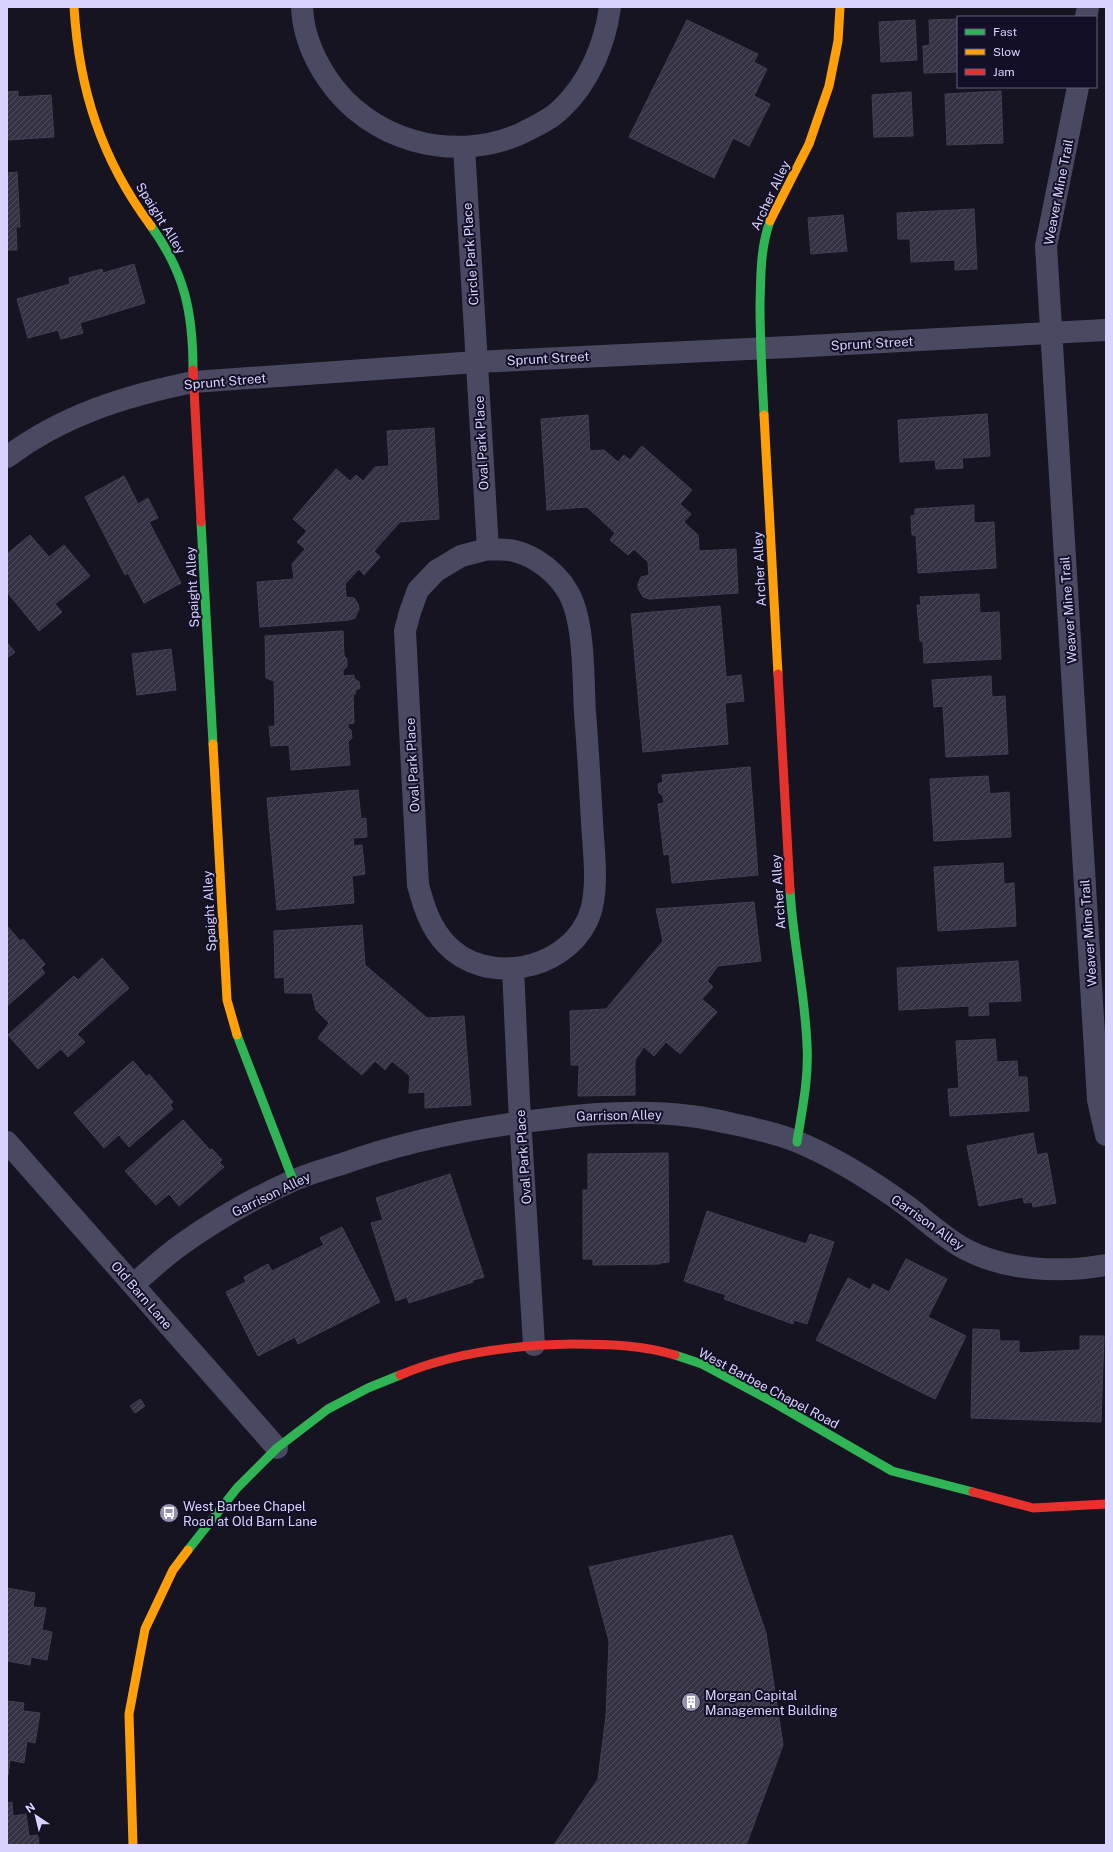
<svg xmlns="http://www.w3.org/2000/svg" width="1113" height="1852" font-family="'Public Sans',sans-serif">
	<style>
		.building { fill: url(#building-hatch); stroke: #433f54 }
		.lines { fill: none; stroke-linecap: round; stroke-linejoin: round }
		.street { stroke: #4a4962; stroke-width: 22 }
		.fast { stroke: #30b455; stroke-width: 9 }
		.slow { stroke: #ff9f0a; stroke-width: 9 }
		.jam { stroke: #e5322d; stroke-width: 9 }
		.labels { text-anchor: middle; stroke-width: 4; stroke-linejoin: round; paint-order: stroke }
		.street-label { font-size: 13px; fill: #d9d4ff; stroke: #130f26 }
		.poi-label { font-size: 13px; fill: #d9d4ff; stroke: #130f26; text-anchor: start }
	</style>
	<defs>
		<pattern id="building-hatch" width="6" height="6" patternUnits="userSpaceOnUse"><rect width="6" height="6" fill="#343243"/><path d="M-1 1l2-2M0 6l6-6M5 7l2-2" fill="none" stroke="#514f5f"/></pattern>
	</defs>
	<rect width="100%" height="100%" fill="#161421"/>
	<path class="building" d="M958 19V72L924 73 923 46 930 45 929 20Z
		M687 20 758 54 754 62 767 69 754 96 770 104 749 146 733 138 714 178 629 137Z
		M915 20 917 60 881 62 879 22Z
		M18 91V97L51 95 54 137 7 140V92Z
		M1001 91 1003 143 947 145 945 94Z
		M911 92 913 136 874 137 872 95Z
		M17 172 20 227H16L17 250H7V173Z
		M974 209 977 269 955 270V260L911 262 910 239H898L897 213Z
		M843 215 847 251 811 254 808 218Z
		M134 264 145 303 80 323 83 333 61 339 58 330 28 338 17 299 70 284 69 278 102 269 103 273Z
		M987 414 990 456 962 458 963 468 936 469 935 460 900 462 898 420Z
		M588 415 590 451 604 450 618 462 624 455 630 460 642 446 692 490 680 504 691 514 684 522 698 535 699 551 736 549 738 593 649 599 643 597 638 588V584L641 577 649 575 648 562 634 549 628 555 610 540 615 533 587 507 547 510 541 419Z
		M434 428 439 519 400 522 374 551 380 557 364 575 359 569 345 584 346 597 354 598 358 604 359 609 355 618 349 620 260 627 257 582 294 579 292 564 305 549 297 542 307 531 293 519 336 469 350 481 356 475 363 481 375 467 389 466 387 431Z
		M124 476 138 504 148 498 158 518 149 522 181 583 144 603 128 573 125 575 85 497Z
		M974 505V523L994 522 996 568 918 573 916 535H912L911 516 915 515V509Z
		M30 535 49 557 64 545 90 576 55 604 62 612 39 631 7 592V554Z
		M979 594 980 613 999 612 1001 659 924 663 923 641H920L917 605H921L920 597Z
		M720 606 726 677 741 675 744 701 725 703 728 744 643 752 631 614Z
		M343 631 344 656 347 659V667L343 670V676L354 675V678L359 682 360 688 356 690 355 694 353 695 354 723 348 724V728L351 730 352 738 348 742 350 765 291 770 289 745 271 746 269 727 275 726 274 681 266 678 265 636Z
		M7 643 15 652 7 658Z
		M171 649 176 690 137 695 132 654Z
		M991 676 992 697 1005 696 1008 754 946 757 943 706 934 707 932 680Z
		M750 767 758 875 672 883 669 854 664 855 658 804 664 803 663 796 659 793 658 784 663 782 662 775Z
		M988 776 990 794 1009 792 1011 837 934 841 930 779Z
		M358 790 361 819 366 818 367 837 353 838 354 846 362 845 365 874 352 876 354 903 277 910 267 798Z
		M1003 863 1004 884 1014 883 1016 926 938 931 934 867Z
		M754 902 761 961 718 966 707 981 713 987 702 999 717 1012 680 1054 666 1042 654 1056 644 1047 635 1060V1095L578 1096 579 1065H571L570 1011 606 1009 663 941 656 909Z
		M362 925 365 965 427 1018 464 1016 471 1105 425 1108V1092L409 1093 410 1076 392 1061 385 1070 375 1061 362 1075 318 1038 329 1023 316 1010 312 993H285L284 977 275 978 274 931Z
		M7 926 20 941 23 939 45 964 41 968 45 973 7 1006Z
		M102 958 129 988 77 1034 85 1042 68 1057 61 1049 38 1069 8 1035 74 976 78 980Z
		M1018 961 1021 1001 988 1002 989 1015 969 1016V1006L899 1010 897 968Z
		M995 1039 997 1062 1017 1061 1018 1077H1027L1029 1111 950 1116 948 1089 959 1088 956 1041Z
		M133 1061 147 1077 149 1074 173 1102 170 1105 173 1109 129 1147 119 1135 104 1148 74 1113Z
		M183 1120 210 1150 212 1149 222 1160 219 1162 224 1167 179 1206 169 1194 156 1205 125 1171Z
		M1033 1133 1037 1155 1047 1153 1056 1203 1033 1207 1032 1202 1024 1203 1023 1197 979 1206 967 1146Z
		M668 1153 669 1262 660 1263V1264L593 1265V1259H583V1190H588V1154Z
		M450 1174 484 1277 473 1280V1282L409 1303 407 1297 396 1301 371 1223 383 1220 376 1198Z
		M707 1211 806 1244 810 1234 834 1242 807 1324 794 1320 793 1324 724 1299 726 1295 684 1281Z
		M342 1227 380 1302 298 1344 295 1337 258 1356 226 1292 246 1282 244 1277 268 1264 272 1271 324 1245 320 1238Z
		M906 1259 947 1279 928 1317 966 1336 935 1399 816 1340 848 1278 870 1290 873 1284 889 1292Z
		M973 1329 999 1330 1000 1341H1019V1353L1080 1350V1336H1104L1101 1422 971 1418Z
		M140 1399 145 1406 135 1413 130 1406Z
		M732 1535 766 1633 783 1745 747 1843 745 1845H554L598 1779 606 1716 609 1641 589 1567Z
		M7 1588 35 1593 33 1607 46 1608 42 1630 52 1632 47 1660 31 1657 30 1665 7 1661Z
		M7 1701 24 1703 23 1711 40 1713 35 1743 27 1741 24 1763 10 1760 8 1775Z
		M12 1802 13 1816 26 1814 29 1836 38 1835 39 1845H7V1803Z"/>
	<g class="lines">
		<path class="street" d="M302 7C303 32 313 57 327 78 368 140 451 164 520 134 534 127 550 120 561 109 589 83 605 44 610 7
			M1086 17 1088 7
			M1078 87 1046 246 1098 1100 1106 1135
			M464 147 488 549
			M7 457C63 415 125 396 193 382L476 362 790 347 1106 330
			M488 549C496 550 506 549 514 551 536 556 557 573 568 592 585 621 583 679 585 713 588 749 590 786 592 822 593 840 595 857 595 875 595 890 594 907 587 921 563 971 485 986 446 944 430 927 424 907 418 885L405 631 410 612 418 590 436 571 461 556Z
			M513 969 519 1101 534 1345
			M7 1142 277 1448
			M133 1285C149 1271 165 1256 182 1244 216 1220 254 1198 292 1181 308 1174 325 1169 342 1164 408 1140 477 1127 548 1119 595 1113 643 1110 690 1116 709 1118 728 1123 747 1127 764 1131 782 1135 798 1142 836 1158 874 1182 907 1206 926 1220 945 1239 967 1250 1008 1271 1061 1273 1106 1265"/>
		<path class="fast" d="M151 226C185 273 193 313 193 370
			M764 415C762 378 760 341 760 304 761 275 760 249 770 221
			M201 522 213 744
			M790 890C793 942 805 993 807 1045 809 1078 802 1110 797 1142
			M237 1035 293 1180
			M675 1355 702 1364 773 1402 892 1471 973 1492
			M188 1550 237 1488 277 1448 328 1409 368 1388 400 1375"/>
		<path class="slow" d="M74 7C79 89 101 159 151 226
			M770 221 809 144 829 86 838 41 840 7
			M764 415 778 674
			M213 744 227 1000 237 1035
			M133 1845 129 1714 145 1629 173 1570 188 1550"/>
		<path class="jam" d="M193 370 201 522
			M778 674 790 890
			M400 1375C454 1352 514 1345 573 1344 607 1344 642 1345 675 1355
			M973 1492 1033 1508 1106 1504"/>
	</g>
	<defs>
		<symbol id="bus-disc" viewBox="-11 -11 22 22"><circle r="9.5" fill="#9591b1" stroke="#130f26"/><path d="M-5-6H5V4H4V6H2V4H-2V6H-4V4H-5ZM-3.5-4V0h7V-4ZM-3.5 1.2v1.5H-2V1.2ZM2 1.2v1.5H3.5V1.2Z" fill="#fff"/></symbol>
		<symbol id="building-disc" viewBox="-11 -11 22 22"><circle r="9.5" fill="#9591b1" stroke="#130f26"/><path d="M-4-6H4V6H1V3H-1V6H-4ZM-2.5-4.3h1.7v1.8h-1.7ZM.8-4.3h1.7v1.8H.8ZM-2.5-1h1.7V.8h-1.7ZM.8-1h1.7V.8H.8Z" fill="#fff"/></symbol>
	</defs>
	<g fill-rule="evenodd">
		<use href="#bus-disc" x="158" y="1502" width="22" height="22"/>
		<use href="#building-disc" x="680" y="1691" width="22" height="22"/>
	</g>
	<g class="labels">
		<g class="street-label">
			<text transform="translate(1058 192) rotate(-79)" y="5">Weaver Mine Trail</text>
			<text transform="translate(770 195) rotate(-65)" y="5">Archer Alley</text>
			<text transform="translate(161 218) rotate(58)" y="5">Spaight Alley</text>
			<text transform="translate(470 254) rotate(-94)" y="5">Circle Park Place</text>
			<text transform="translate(872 343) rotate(-3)" y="5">Sprunt Street</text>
			<text transform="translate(548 358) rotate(-3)" y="5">Sprunt Street</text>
			<text transform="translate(225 381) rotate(-5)" y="5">Sprunt Street</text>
			<text transform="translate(481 443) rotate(-93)" y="5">Oval Park Place</text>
			<text transform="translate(759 569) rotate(-93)" y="5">Archer Alley</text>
			<text transform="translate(192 587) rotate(-93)" y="5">Spaight Alley</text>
			<text transform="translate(1068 610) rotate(-94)" y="5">Weaver Mine Trail</text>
			<text transform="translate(412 765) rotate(-93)" y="5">Oval Park Place</text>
			<text transform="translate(778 892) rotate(-94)" y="5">Archer Alley</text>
			<text transform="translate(209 911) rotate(-93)" y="5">Spaight Alley</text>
			<text transform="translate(1088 933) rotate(-94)" y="5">Weaver Mine Trail</text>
			<text transform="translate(619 1115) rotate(-1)" y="5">Garrison Alley</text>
			<text transform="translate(523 1157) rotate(-94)" y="5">Oval Park Place</text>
			<text transform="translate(271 1194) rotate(-26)" y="5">Garrison Alley</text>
			<text transform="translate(928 1222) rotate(35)" y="5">Garrison Alley</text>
			<text transform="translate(142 1295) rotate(49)" y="5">Old Barn Lane</text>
			<text transform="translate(769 1388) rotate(28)" y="5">West Barbee Chapel Road</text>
		</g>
		<g class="poi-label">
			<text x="183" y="1511">West Barbee Chapel<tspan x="183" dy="15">Road at Old Barn Lane</tspan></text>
			<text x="705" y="1700">Morgan Capital<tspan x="705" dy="15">Management Building</tspan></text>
		</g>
	</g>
	<rect width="1113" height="1852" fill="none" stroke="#d9d4ff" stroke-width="16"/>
	<rect x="957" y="16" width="140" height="72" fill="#130f26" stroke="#625e7d"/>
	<rect x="965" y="29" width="20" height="6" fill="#30b455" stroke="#625e7d"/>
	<text x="993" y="36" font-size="12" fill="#d9d4ff">Fast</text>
	<rect x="965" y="49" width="20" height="6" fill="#ff9f0a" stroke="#625e7d"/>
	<text x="993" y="56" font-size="12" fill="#d9d4ff">Slow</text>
	<rect x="965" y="69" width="20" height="6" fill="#e5322d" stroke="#625e7d"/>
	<text x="993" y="76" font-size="12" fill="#d9d4ff">Jam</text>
	<g transform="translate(36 1816) rotate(325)" stroke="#130f26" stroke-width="3" paint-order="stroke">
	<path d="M0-3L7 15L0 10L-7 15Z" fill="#d9d4ff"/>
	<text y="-6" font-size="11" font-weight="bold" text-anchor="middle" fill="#d9d4ff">N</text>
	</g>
</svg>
